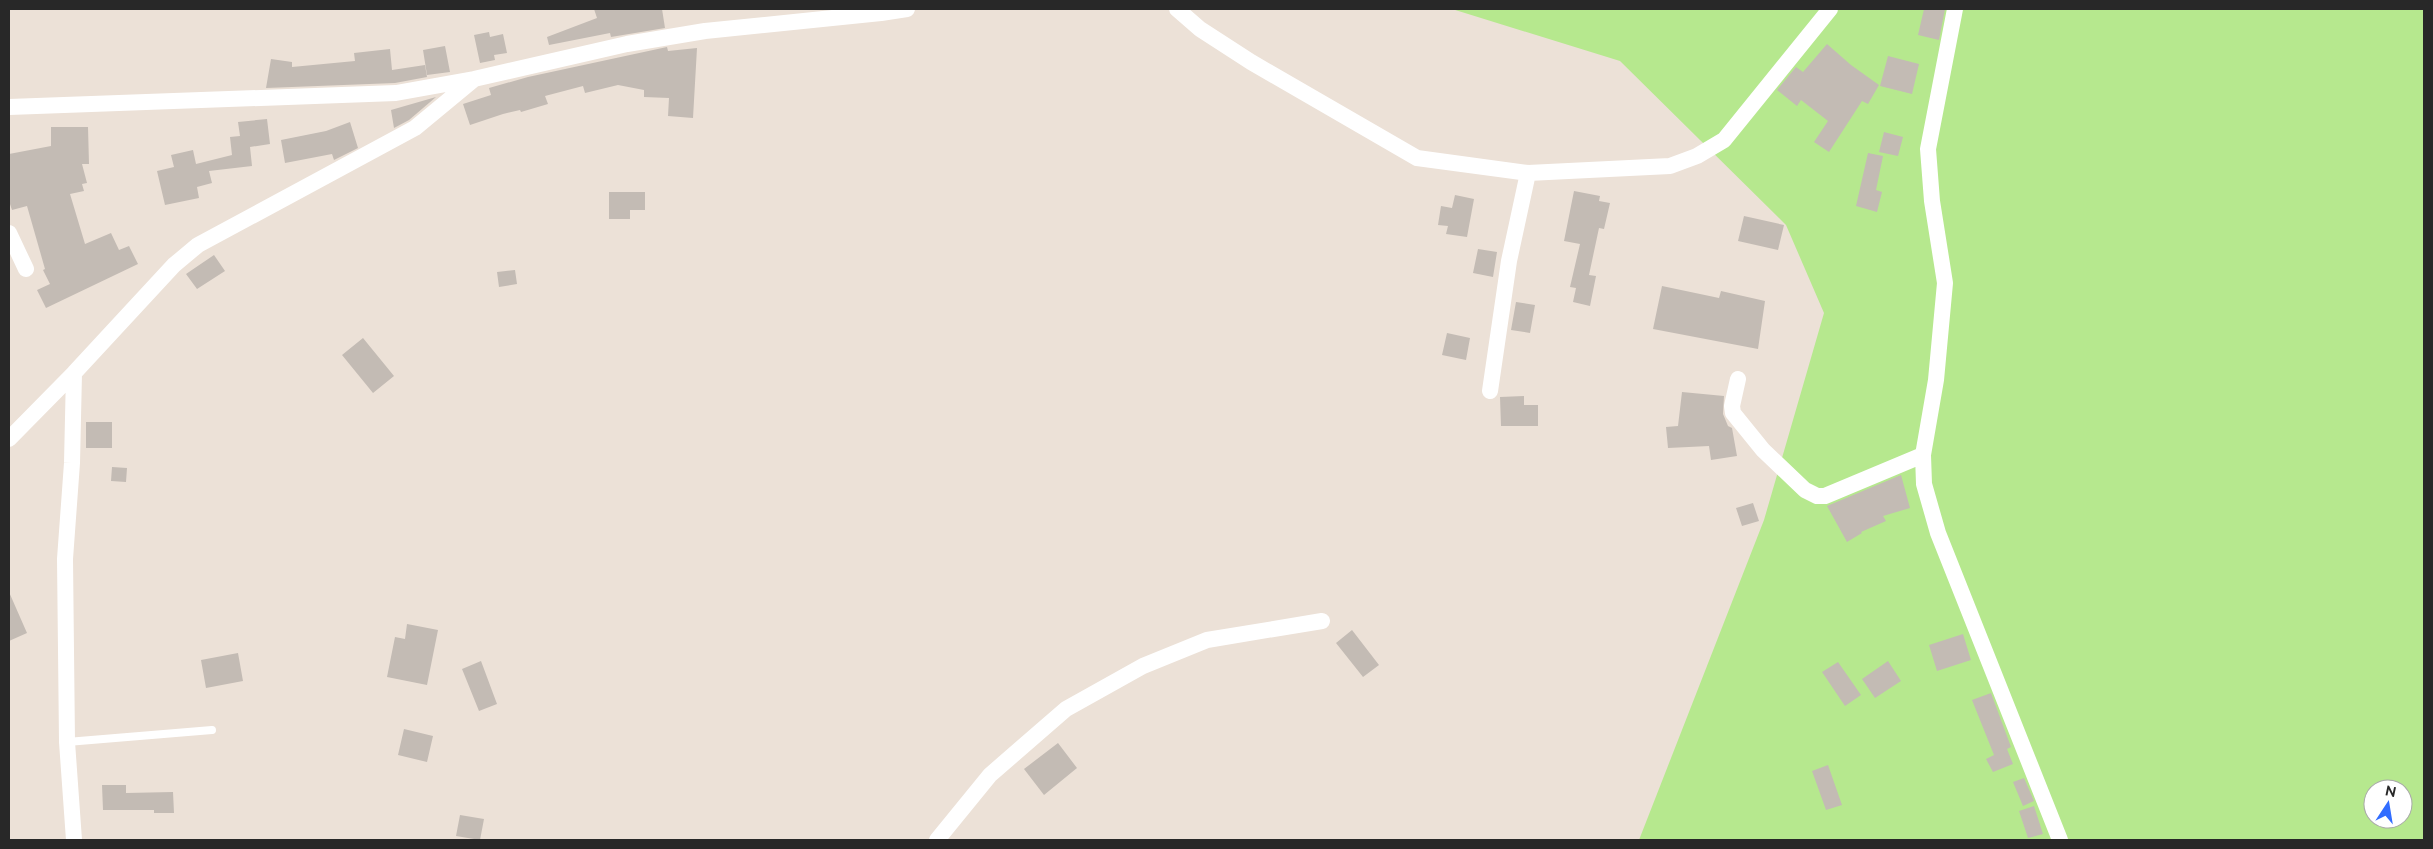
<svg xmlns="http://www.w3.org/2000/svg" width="2433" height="849" font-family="Raleway,sans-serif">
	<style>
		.green { fill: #b6e88e; fill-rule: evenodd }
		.building { fill: #c3bbb4 }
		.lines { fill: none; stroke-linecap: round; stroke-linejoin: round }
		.lane { stroke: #fff; stroke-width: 8 }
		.street { stroke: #fff; stroke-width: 16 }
	</style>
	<rect width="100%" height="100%" fill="#ece1d7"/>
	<path class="green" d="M1452 9H2424V840H1639L1764 520 1824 313 1786 225 1620 61ZM2373 789H2403V819H2373Z"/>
	<path class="building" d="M594 9H662L665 28 611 37 610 33 549 45 547 37 597 18Z
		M1924 9H1945L1939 40 1918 35Z
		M489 32 490 37 503 34 507 53 494 55 495 60 480 63 474 35Z
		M1827 44 1851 65 1879 85 1868 104 1862 101 1829 152 1814 142 1828 121 1801 100 1797 106 1777 90 1796 67 1803 72Z
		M445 46 450 72 427 75 423 50Z
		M667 47 668 51 697 48 693 118 668 116 669 98 644 97V90L618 85 585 93 583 86 545 96 548 104 521 112 520 110 503 114 470 125 463 104 491 95 489 88 528 77Z
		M390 49 392 70 425 65 427 77 395 83 266 88 271 59 292 62V67L355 61 354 53Z
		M1888 56 1919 64 1912 94 1880 86Z
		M436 97 409 120 394 128 391 110Z
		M267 119 270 144 250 147 252 166 209 171 212 183 197 187 199 198 165 205 157 171 174 167 171 155 193 150 196 164 232 155 230 137 240 136 238 122Z
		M350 122 358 148 334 160 332 154 285 163 281 140 326 131Z
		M51 127H88L89 164H82L87 183 82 184 84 191 70 194 85 244 111 233 119 250 129 246 138 264 46 308 37 290 50 284 43 270 45 269 27 206 12 210 9 201V154L51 146Z
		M1884 132 1903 137 1898 156 1879 152Z
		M1868 153 1883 156 1876 190 1882 192 1877 212 1856 206Z
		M1574 191 1600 196 1599 201 1610 203 1604 229 1599 228 1589 275 1596 276 1590 306 1573 302 1576 288 1570 287 1580 244 1564 241Z
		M609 192H645V210H630V219H609Z
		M1455 195 1474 199 1467 237 1446 234 1448 226 1438 225 1441 206 1452 208Z
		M1744 216 1784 225 1778 250 1738 241Z
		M1478 249 1497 252 1493 277 1473 273Z
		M214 255 225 271 197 289 186 274Z
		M515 270 517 284 499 287 497 272Z
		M1662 286 1719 298 1721 291 1765 301 1758 349 1653 329Z
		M1516 302 1535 305 1530 333 1511 330Z
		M1447 333 1470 338 1466 360 1442 355Z
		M363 338 394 376 373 393 342 355Z
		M1682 392 1724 396 1723 414 1728 426 1732 428 1737 456 1711 460 1709 446 1668 448 1666 427 1678 426Z
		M1524 396V405H1538V426H1501L1500 397Z
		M86 422H112V448H86Z
		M112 467 127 468 126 482 111 481Z
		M1901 475 1910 508 1883 516 1886 521 1861 532 1862 533 1847 542 1827 506Z
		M1753 503 1759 521 1742 526 1736 508Z
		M9 592 27 633 9 641Z
		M407 624 438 630 427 685 387 677 395 637 405 639Z
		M1352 630 1379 665 1363 677 1336 643Z
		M1963 634 1971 660 1937 671 1929 645Z
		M238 653 243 681 206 688 201 660Z
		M481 661 497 704 479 711 462 669Z
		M1888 661 1901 681 1875 698 1862 679Z
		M1838 662 1861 695 1845 706 1822 672Z
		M1991 693 2011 747 2007 749 2013 764 1993 772 1986 759 1994 755 1972 700Z
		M404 729 433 736 427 762 398 755Z
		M1058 743 1077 768 1044 795 1024 769Z
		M1828 765 1842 805 1826 810 1812 771Z
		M2024 778 2034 801 2023 806 2013 782Z
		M102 785H126V793L173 792 174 813H154V810H103Z
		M2034 806 2043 834 2028 838 2019 811Z
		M460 815 484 819 480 840 456 836Z"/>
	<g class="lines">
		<path class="lane" d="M67 742 212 730"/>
		<path class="street" d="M1177 9 1200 29 1251 62 1417 158 1528 173 1670 166 1697 156 1724 140 1830 9
			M1955 9 1928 149 1932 201 1945 283 1936 380 1923 455 1924 484 1938 533 2060 840
			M9 107 396 93 474 79 627 44 705 31 881 13 907 9
			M9 233 26 269
			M74 373 72 463 65 559 67 742 74 840
			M1738 379 1732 406 1733 413 1763 450 1805 490 1817 496H1825L1923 455
			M1490 391 1509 261 1528 173
			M9 439 74 373 174 265 198 245 415 128 473 80
			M937 840 990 775 1066 709 1143 666 1207 640 1322 621"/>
	</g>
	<rect width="2433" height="849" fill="none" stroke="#282828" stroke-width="20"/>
	<g transform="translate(2388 804) rotate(12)"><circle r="24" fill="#ffffff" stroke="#a9a9a9"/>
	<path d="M0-4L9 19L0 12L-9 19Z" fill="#316dff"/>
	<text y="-8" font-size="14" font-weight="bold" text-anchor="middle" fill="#282828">N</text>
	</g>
</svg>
